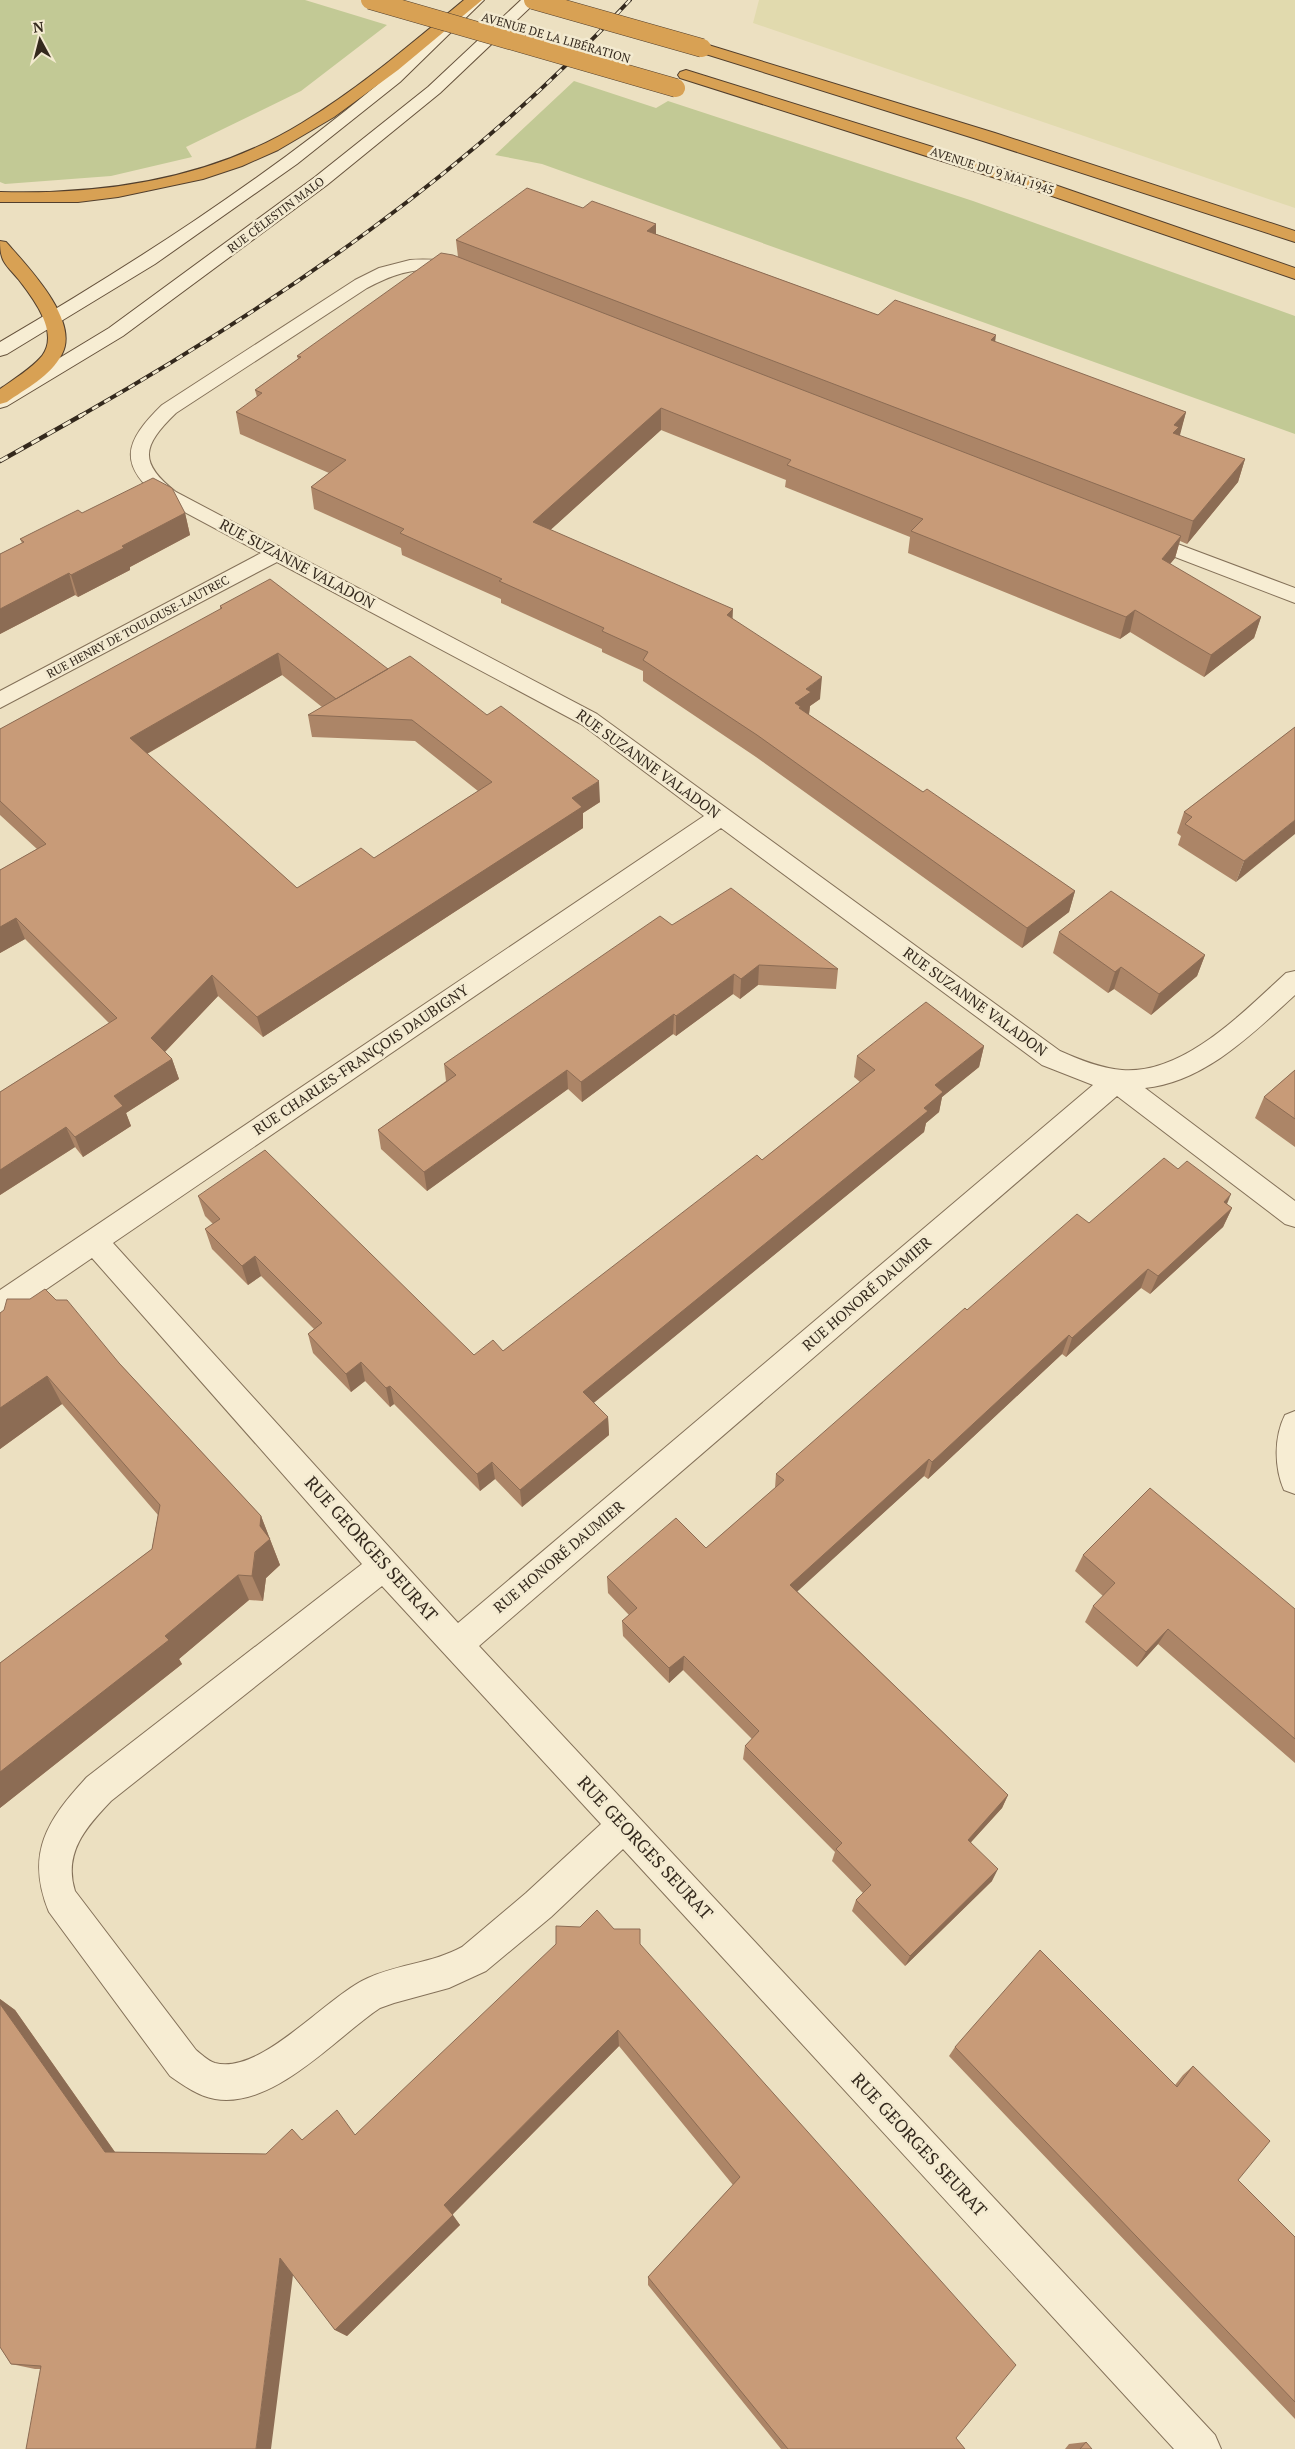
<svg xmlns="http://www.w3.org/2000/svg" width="1295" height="2449" font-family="'PT Serif',serif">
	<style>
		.farmland { fill: #e1daae }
		.green { fill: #c2c995 }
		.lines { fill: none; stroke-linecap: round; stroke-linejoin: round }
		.street-casing { stroke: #847159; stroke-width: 2 }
		.secondary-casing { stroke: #66523c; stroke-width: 2 }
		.highway-casing { stroke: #523f2d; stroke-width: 2 }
		.street { fill: #f7edd3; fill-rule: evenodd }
		.secondary { fill: #f7edd3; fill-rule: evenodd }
		.highway { fill: #d8a154; fill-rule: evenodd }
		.rail-far1-casing { stroke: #34291d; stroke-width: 4 }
		.rail-casing { stroke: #34291d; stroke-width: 4.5 }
		.rail-far1 { stroke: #f3ead0; stroke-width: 2.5; stroke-dasharray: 7; stroke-linecap: butt }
		.rail { stroke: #f3ead0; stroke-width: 3; stroke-dasharray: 9; stroke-linecap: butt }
		.highway-bridge-casing { stroke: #523f2d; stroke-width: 19; stroke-linecap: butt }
		.highway-bridge { stroke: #d8a154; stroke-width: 18 }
		.wall { fill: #ac8567; fill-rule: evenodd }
		.shaded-wall { fill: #8c6c54 }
		.building { fill: #c89b78; stroke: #8c6c54 }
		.labels { text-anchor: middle; stroke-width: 5; stroke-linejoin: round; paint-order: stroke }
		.far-street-label { font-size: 12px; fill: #34291d; stroke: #f3ead0 }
		.street-label { font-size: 15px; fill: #34291d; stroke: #f3ead0 }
		.near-street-label { font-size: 18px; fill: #34291d; stroke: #f3ead0 }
	</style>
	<rect width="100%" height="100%" fill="#ece0c1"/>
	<path class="farmland" d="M759 0H1295V208L753 23Z"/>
	<path class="green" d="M0 0H305L387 25 301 91 186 147 192 157 111 176 5 184 0 182Z
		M574 81 656 108 668 101 973 201 1295 316V434L542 164 495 155Z"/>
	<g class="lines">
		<defs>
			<path id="street" d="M410 260C425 259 462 259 471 272L468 276C458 278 449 273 438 271 412 267 390 276 367 288L176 413C143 445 137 462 176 492L597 714 1060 1051C1080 1060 1100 1068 1122 1070 1184 1075 1244 1011 1286 973L1295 971V995C1253 1033 1205 1082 1145 1088L1295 1201V1227L1285 1224 1117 1096 479 1646 1215 2435 1221 2449H1174L623 1849 551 1917 486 1971 449 1988 394 2003 380 2008C335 2038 274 2109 215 2099 198 2096 183 2085 170 2076L49 1912C25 1854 47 1820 87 1777L362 1564 92 1258 10 1314 0 1317V1290L704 816 581 724 277 562 0 708V691L261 553 162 500C117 465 124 442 162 405L355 280 379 268ZM721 828 1042 1065 1093 1085 458 1623 113 1243ZM382 1586 601 1824 526 1893 462 1947C433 1963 398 1964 368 1978 325 1997 262 2075 215 2063 208 2061 201 2054 196 2050L75 1891C63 1853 86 1827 111 1801Z
				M1143 531 1295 588V603L1136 542 1133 537 1136 532Z
				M1295 1411V1494L1284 1490C1274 1467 1274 1437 1285 1415Z"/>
			<path id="secondary" d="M467 0H484L400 82 297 164 155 264 7 354 0 356V342C131 265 259 183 376 86 408 59 437 29 467 0Z
				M521 0H538L440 93 327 185 123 336 7 406 0 408V394L109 328 315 177 428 87Z"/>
			<path id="highway" d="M464 0H482L398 70 334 117 278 150 242 166 203 179 118 197 78 202H0V192C105 195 211 179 302 123 360 88 412 43 464 0Z
				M702 43 995 133 1295 231V242L983 141 696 51 694 48 696 45Z
				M686 70 1055 185 1295 268V279L1043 193 680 78 678 75 680 72Z
				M0 241 6 242C27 266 80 320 62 354 51 376 25 389 7 402L0 404V389C14 379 31 369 42 356 60 333 33 298 19 280 6 264 0 263 0 241Z"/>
		</defs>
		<use href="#street" class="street-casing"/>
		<use href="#secondary" class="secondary-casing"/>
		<use href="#highway" class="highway-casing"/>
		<use href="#street" class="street"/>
		<use href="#secondary" class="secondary"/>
		<use href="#highway" class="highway"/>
		<defs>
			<path id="rail-far1" d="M80 416C279 303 474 169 630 0"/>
			<path id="rail" d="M0 461 82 415"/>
		</defs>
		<use href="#rail-far1" class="rail-far1-casing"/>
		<use href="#rail" class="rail-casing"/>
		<use href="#rail-far1" class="rail-far1"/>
		<use href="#rail" class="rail"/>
		<defs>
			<path id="highway-bridge" d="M370 0 676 88
				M533 0 702 48"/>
		</defs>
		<use href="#highway-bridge" class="highway-bridge-casing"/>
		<use href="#highway-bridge" class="highway-bridge"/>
	</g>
	<path class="wall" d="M583 208 656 224V234L878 315 995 342 1186 412 1179 436 1245 459 1238 482 1187 544 1180 541 1175 558 1170 564 1261 617 1254 638 1204 677 1130 632 1120 639 908 553 910 537 785 487 786 480 661 430 550 530 732 618 820 699 810 706 809 714H808L923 792 1075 891 1069 912 1022 948 756 757 643 681V671L602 652V649L501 603V599L402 555 401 548 314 509 311 487 329 473 240 434 236 412 257 397 255 390 298 359 297 356 458 257 456 240Z
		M82 513H185L190 535 130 567V570L78 597 75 595 0 634V554L22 543 20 539Z
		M220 606 388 669 600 802 583 813V828L263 1037 218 996 165 1052 172 1059 179 1079 126 1113 131 1126 83 1157 75 1147 0 1195V1092L109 1023 25 939 0 953V870L37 849 0 815V729L220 610ZM282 675 322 707 308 715 312 737 415 741 478 791 374 858 297 888 147 754Z
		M1295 727 1236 882 1178 845 1181 836 1177 833 1184 812Z
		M672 925 838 969 836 989 758 985 740 999 733 994 676 1036 673 1034 582 1102 568 1089 427 1191 381 1149 378 1130 446 1081 444 1064Z
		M1059 932 1205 955 1197 976 1151 1015 1114 989 1108 993 1053 953Z
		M984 1046 979 1067 942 1097 939 1112 926 1123 924 1132 593 1403 608 1417 609 1435 522 1507 495 1479 480 1491 394 1404 390 1407 365 1381 351 1392 313 1353 308 1334 314 1329 261 1276 248 1285 212 1249 205 1229 213 1224 205 1216 198 1196 474 1355 503 1351 762 1160 860 1082 854 1077 857 1056Z
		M1295 1070V1147L1255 1118 1264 1097Z
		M1227 1204 1232 1208 1223 1227 1150 1294 1141 1288 1066 1357 1062 1354 928 1479 924 1476 797 1591 1008 1795 1002 1808 971 1842 992 1881 905 1966 852 1911 856 1900 863 1893 832 1861 835 1852 743 1759 745 1746 752 1739 683 1670 669 1683 623 1636 622 1621 629 1615 608 1593 607 1577 706 1548 775 1488 776 1474 967 1310 1089 1223Z
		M0 1313 119 1363 261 1516 280 1565 266 1578 263 1601 249 1600 179 1659 182 1664 0 1808V1663L152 1549 158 1515 62 1404 0 1449Z
		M1083 1555 1295 1609V1763L1158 1644 1137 1667 1085 1622 1093 1606 1103 1596 1075 1571Z
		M614 1929 640 1945 956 2438 965 2449H781L648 2285V2277L733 2185 619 2046 452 2215 460 2225 347 2336 335 2330 293 2274 40 2369H35L11 2364 0 2347V1999L15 2010 115 2152 266 2154 303 2139 356 2135Z
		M955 2047 1175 2085 1183 2075 1193 2066 1238 2180 1295 2237V2419L949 2056Z
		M1086 2442 1092 2449H1065L1069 2444Z"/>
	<path class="shaded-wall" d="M656 224V247L647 231Z
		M996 335 993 358 991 340Z
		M661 408V430L535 544 533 522Z
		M1186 412 1180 435 1176 439 1173 450 1174 425Z
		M1245 459 1238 482 1187 544 1193 521Z
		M185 513 190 535 130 567V570L78 597 71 575 122 546Z
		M1181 536 1175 558 1156 581 1162 559Z
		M69 573 75 595 0 634V609Z
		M733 609 732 631 727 615Z
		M1135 610 1130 632 1120 639 1126 617Z
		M1261 617 1254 638 1204 677 1211 655Z
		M278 653 282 675 136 760 130 738Z
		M822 677 820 699 810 706 809 714 800 720 795 703 806 689Z
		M599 781 600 802 583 813V828L263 1037 257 1017 572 798Z
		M1295 820V834L1236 882 1244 861Z
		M1075 891 1069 912 1022 948 1027 928Z
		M16 918 25 939 0 953V927Z
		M1205 955 1197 976 1151 1015 1159 994Z
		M759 965 758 985 740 999 741 979Z
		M1121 967 1114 989 1108 993 1115 972Z
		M734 974 733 994 676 1036V1016Z
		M212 975 218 996 158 1059 151 1038Z
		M674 1014 673 1034 582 1102 581 1082Z
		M984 1046 979 1067 942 1097 939 1112 926 1123 924 1132 584 1411 583 1392 924 1108 935 1085Z
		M172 1059 179 1079 126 1113 131 1126 83 1157 75 1137 114 1096Z
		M567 1070 568 1089 427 1191 424 1172Z
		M66 1127 75 1147 0 1195V1170Z
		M1231 1194 1223 1214 1224 1202Z
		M1232 1208 1223 1227 1150 1294 1158 1276Z
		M255 1256 261 1276 248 1285 242 1266Z
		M1148 1269 1141 1288 1066 1357 1072 1338Z
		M1069 1335 1062 1354 928 1479 932 1462Z
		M361 1362 365 1381 351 1392 346 1374Z
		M47 1376 62 1404 0 1449V1408Z
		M390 1386 394 1404 390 1407 386 1388Z
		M608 1417 609 1435 522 1507 520 1490Z
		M929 1459 924 1476 788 1600 790 1585Z
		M492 1462 495 1479 480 1491 477 1474Z
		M261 1516 280 1565 266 1578 263 1601 252 1576Z
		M238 1575 249 1600 179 1659 182 1664 0 1808V1772Z
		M1168 1629 1158 1644 1137 1667 1146 1652Z
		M684 1656 683 1670 669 1683V1668Z
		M1008 1795 1002 1808 962 1852 968 1840Z
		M998 1869 992 1881 905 1966 910 1956Z
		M0 1999 15 2010 124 2165 105 2152 0 2004Z
		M618 2030 619 2046 452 2215 444 2205Z
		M453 2215 460 2225 347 2336 335 2330Z
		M280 2258 294 2267 271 2449H256Z"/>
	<path class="building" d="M527 188 583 208 592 201 656 224 647 231 878 315 895 300 996 335 991 340 1186 412 1174 425 1179 427 1173 433 1245 459 1193 521 456 240Z
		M441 253 453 255 1181 536 1162 559 1261 617 1211 655 1135 610 1126 617 911 531 923 519 787 465 791 460 661 408 533 522 733 609 727 615 822 677 806 689 811 692 795 703 801 707 799 708 923 792 927 789 1075 891 1027 928 757 735 643 660 648 652 602 631 604 628 499 581 502 579 400 533 404 529 311 487 346 460 236 412 262 393 255 390 301 357 297 356Z
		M153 478 172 488 185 513 122 546 124 548 71 575 69 573 0 609V554L24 542 20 539 78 510 82 513Z
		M270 579 388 669 336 699 278 653 130 738 297 888 361 848 374 858 492 782 412 720 308 715 410 656 487 715 501 706 599 781 572 798 582 807 257 1017 212 975 151 1038 172 1059 114 1096 123 1106 75 1137 66 1127 0 1170V1092L117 1018 16 918 0 927V870L46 844 0 801V729L222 608 220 606Z
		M1295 727V820L1244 861 1185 824 1192 817 1184 812Z
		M731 888 838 969 759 965 741 979 734 974 676 1016 674 1014 581 1082 567 1070 424 1172 378 1130 456 1075 444 1064 660 916 672 925Z
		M1111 891 1205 955 1159 994 1121 967 1115 972 1059 932Z
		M926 1002 984 1046 935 1085 943 1092 924 1108 928 1111 583 1392 608 1417 520 1490 492 1462 477 1474 390 1386 386 1388 361 1362 346 1374 308 1334 322 1323 255 1256 242 1266 205 1229 220 1219 198 1196 265 1150 474 1355 493 1340 503 1351 757 1155 762 1160 875 1070 857 1056Z
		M1295 1070V1119L1264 1097Z
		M1164 1158 1178 1169 1187 1161 1231 1194 1224 1202 1232 1208 1158 1276 1148 1269 1072 1338 1069 1335 932 1462 929 1459 790 1585 1008 1795 968 1840 998 1869 910 1956 856 1900 871 1885 836 1849 842 1843 745 1746 759 1731 684 1656 669 1668 622 1621 637 1608 607 1577 676 1518 706 1548 784 1480 776 1474 965 1308 967 1310 1077 1214 1089 1223Z
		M45 1289 56 1300H67L119 1363 261 1516 260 1526 270 1539 255 1552 252 1576 238 1575 165 1636 169 1640 0 1772V1663L152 1549 160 1505 47 1376 0 1408V1313L4 1310 7 1299H30Z
		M1150 1488 1295 1609V1739L1168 1629 1146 1652 1093 1606 1115 1583 1083 1555Z
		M597 1910 614 1929H640V1944L1016 2365 956 2438 965 2449H788L648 2277 740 2177 618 2030 444 2205 453 2215 335 2330 280 2258 256 2449H26L41 2366 11 2364 0 2347V2004L105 2152 266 2154 292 2129 302 2140 337 2110 355 2135 556 1944V1926L580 1927Z
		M1040 1950 1177 2087 1193 2066 1270 2141 1238 2180 1295 2237V2402L955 2047Z
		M1086 2442 1092 2449H1080Z"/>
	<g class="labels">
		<g class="far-street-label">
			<text transform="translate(556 38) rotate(16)" y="4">AVENUE DE LA LIBÉRATION</text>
			<text transform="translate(992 171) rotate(18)" y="4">AVENUE DU 9 MAI 1945</text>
			<text transform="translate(276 215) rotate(-37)" y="4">RUE CÉLESTIN MALO</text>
			<text transform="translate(138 627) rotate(-28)" y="4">RUE HENRY DE TOULOUSE-LAUTREC</text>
		</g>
		<g class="street-label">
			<text transform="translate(297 564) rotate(28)" y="5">RUE SUZANNE VALADON</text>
			<text transform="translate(648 764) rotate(36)" y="5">RUE SUZANNE VALADON</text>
			<text transform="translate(975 1002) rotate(36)" y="5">RUE SUZANNE VALADON</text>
			<text transform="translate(361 1060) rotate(-34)" y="5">RUE CHARLES-FRANÇOIS DAUBIGNY</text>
			<text transform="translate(867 1294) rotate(-41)" y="5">RUE HONORÉ DAUMIER</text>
			<text transform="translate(559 1557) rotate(-40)" y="5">RUE HONORÉ DAUMIER</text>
		</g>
		<g class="near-street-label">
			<text transform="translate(371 1549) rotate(48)" y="6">RUE GEORGES SEURAT</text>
			<text transform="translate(645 1848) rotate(47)" y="6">RUE GEORGES SEURAT</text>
			<text transform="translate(919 2145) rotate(47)" y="6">RUE GEORGES SEURAT</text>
		</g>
	</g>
	<g transform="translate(40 40) rotate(353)" stroke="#f3ead0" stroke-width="4" paint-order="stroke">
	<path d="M0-4L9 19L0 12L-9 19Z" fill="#34291d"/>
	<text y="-8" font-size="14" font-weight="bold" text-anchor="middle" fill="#34291d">N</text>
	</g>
</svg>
